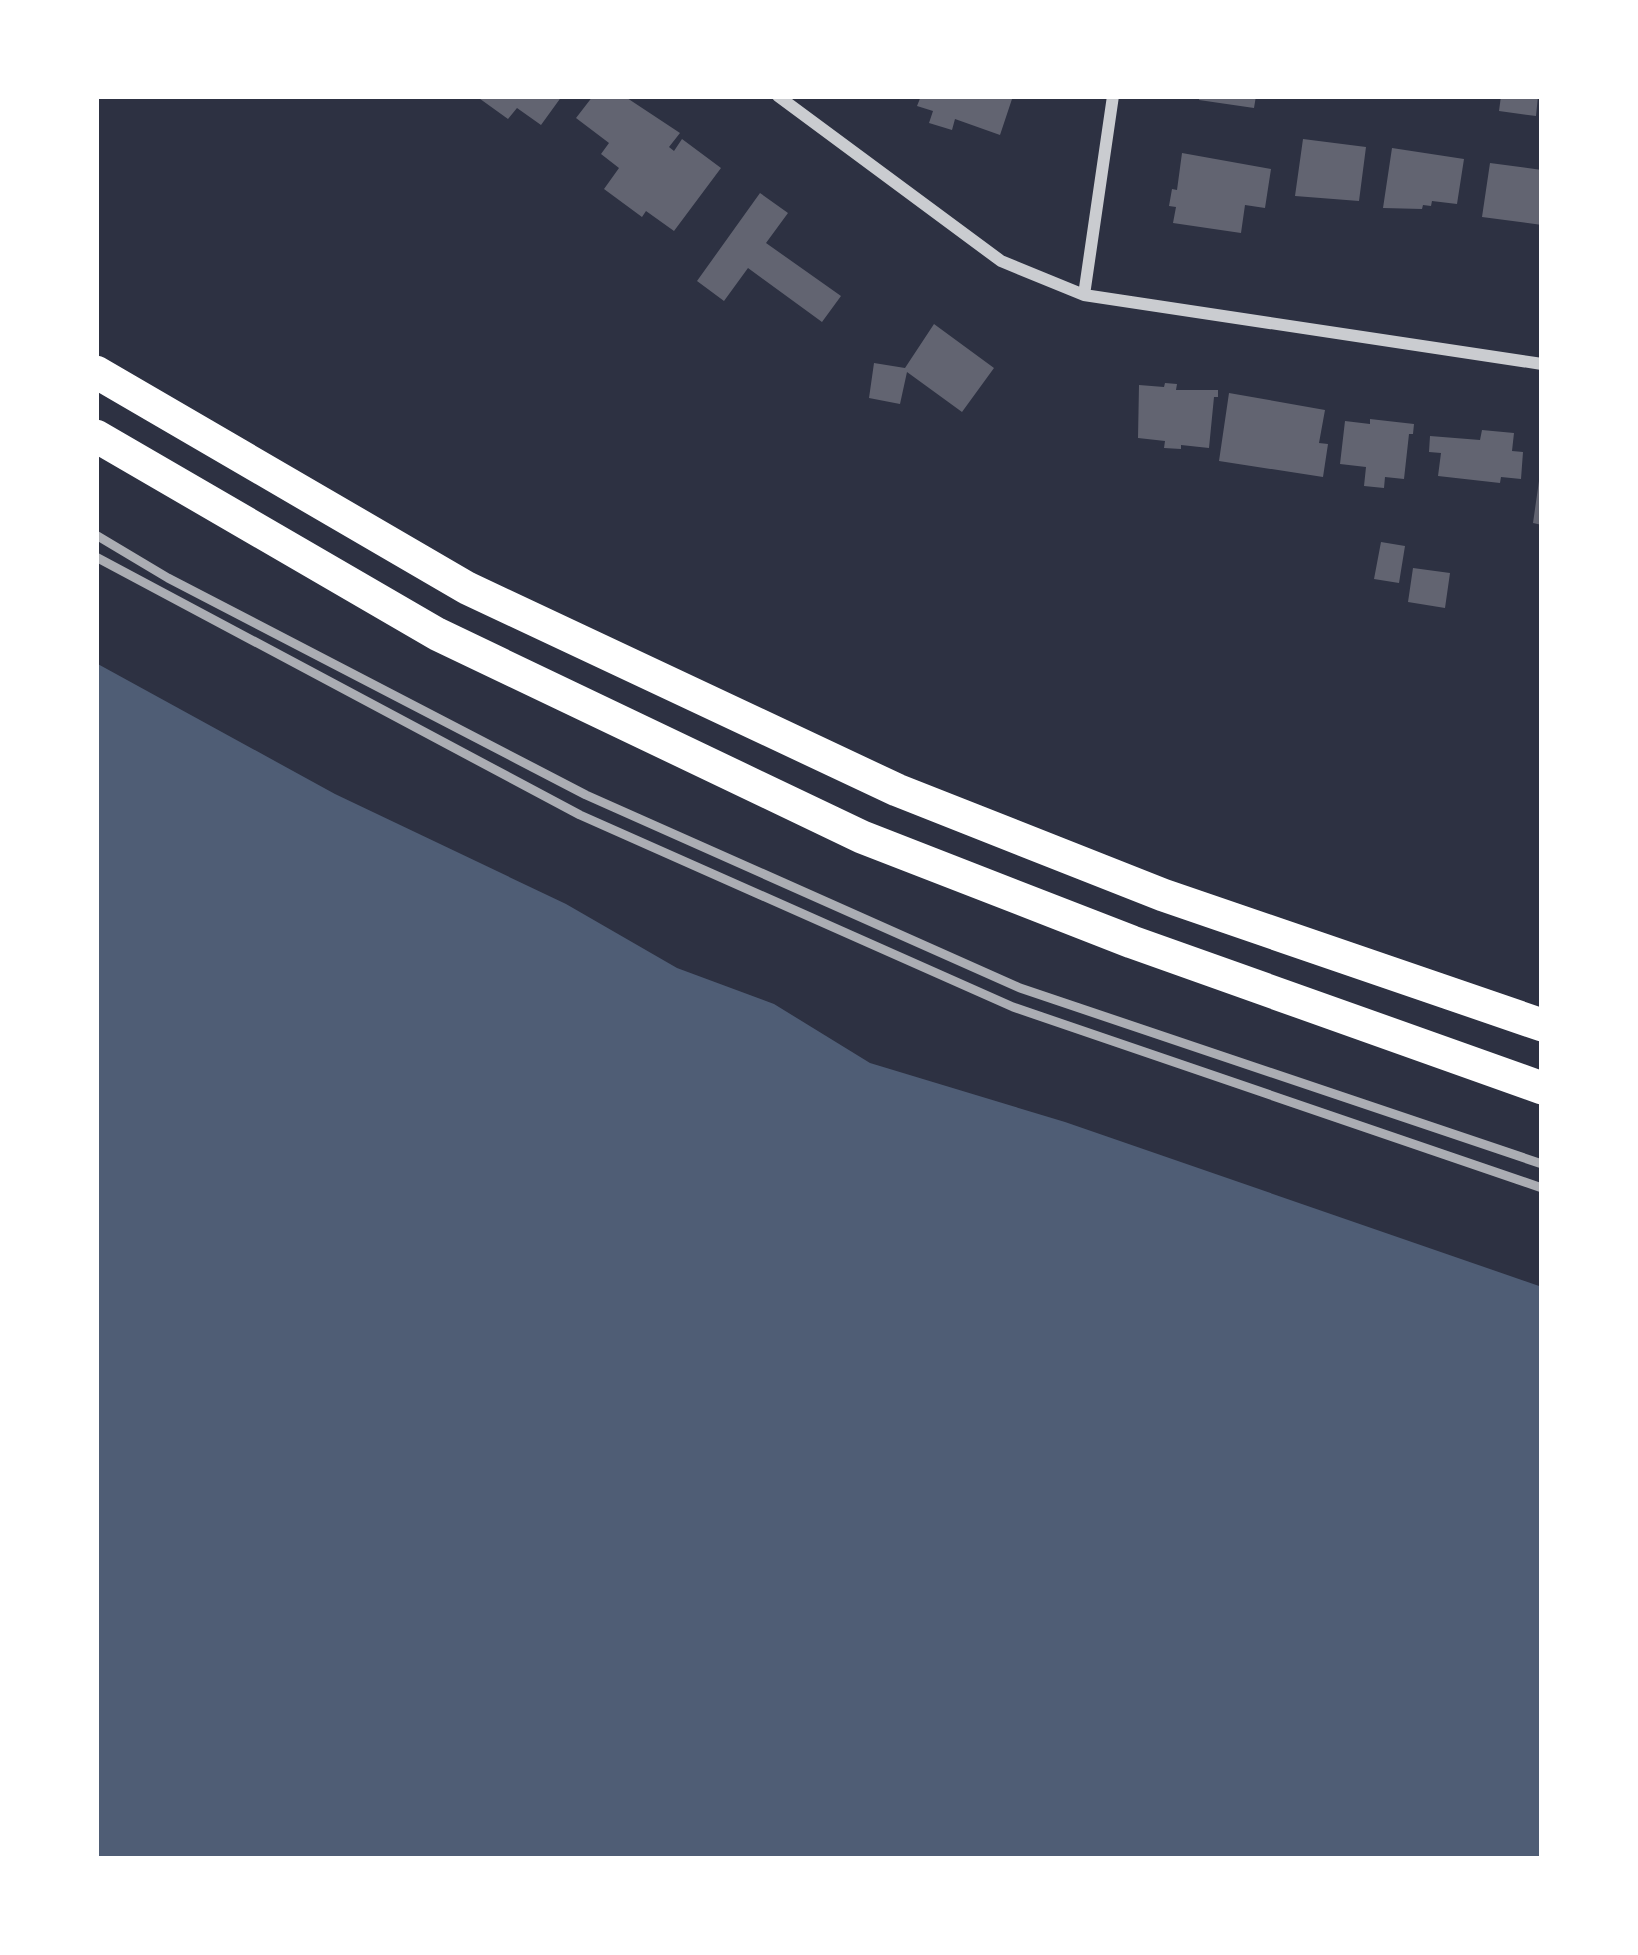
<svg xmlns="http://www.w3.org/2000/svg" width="1638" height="1955" font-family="Ubuntu,sans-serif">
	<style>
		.water { fill: #4f5d75 }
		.building { fill: #626471 }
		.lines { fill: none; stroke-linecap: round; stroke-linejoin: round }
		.minor { stroke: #caccd0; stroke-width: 12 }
		.trunk { stroke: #fff; stroke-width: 33 }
		.rail { stroke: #abadb3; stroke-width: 9 }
	</style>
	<rect width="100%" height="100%" fill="#2d3142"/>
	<path class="water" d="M96 663 335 794 566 904 677 968 774 1004 870 1063 1065 1122 1542 1287V1859H96Z"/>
	<path class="building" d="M476 96H562L541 125 517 108 508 119Z
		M593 96H624L680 133 669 147 674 151 682 139 721 168 674 231 646 211 642 217 604 189 619 168 601 154 609 143 576 118Z
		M921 96H1013L1000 135 955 119 952 130 929 123 933 111 917 106Z
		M1200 96H1256L1254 108 1199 100Z
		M1501 96H1538L1536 116 1499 111Z
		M1303 139 1366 147 1359 201 1295 196Z
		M1392 148 1464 159 1457 204 1432 201 1431 206 1423 205 1422 209 1383 208Z
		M1182 153 1271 169 1265 208 1245 205 1241 233 1173 223 1176 207 1169 206 1172 189 1177 190Z
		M1490 163 1542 170V225L1482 217Z
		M760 193 788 213 766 243 841 296 822 322 748 268 724 301 697 281Z
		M934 324 994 368 962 412 907 372 900 404 869 398 874 363 905 368Z
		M1165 383 1177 384 1176 390H1218V397H1214L1209 448 1181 445V449L1164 448 1165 441 1138 438 1139 385 1164 387Z
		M1229 393 1325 410 1319 443 1328 444 1323 477 1219 461Z
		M1370 419 1414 424 1413 434H1409L1404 479 1385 477 1384 488 1364 486 1366 467 1340 464 1345 421 1370 424Z
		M1482 430 1514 433 1512 451 1523 452 1521 479 1501 477 1500 483 1438 476 1441 453 1429 452 1430 436 1480 440Z
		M1539 481H1542V525L1533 523Z
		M1381 542 1405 546 1399 583 1374 579Z
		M1413 568 1450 573 1445 608 1408 602Z"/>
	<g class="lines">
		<path class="minor" d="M778 96 1001 261 1084 295 1542 364
			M1084 295 1113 96"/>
		<path class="trunk" d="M96 372 467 588 897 790 1163 895 1542 1025
			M96 436 437 634 862 837 1132 942 1542 1088"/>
		<path class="rail" d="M96 535 168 578 586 795 1020 988 1542 1164
			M96 557 580 815 1013 1007 1542 1188"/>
	</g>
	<rect width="1638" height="1955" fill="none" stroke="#ffffff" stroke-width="198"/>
</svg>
